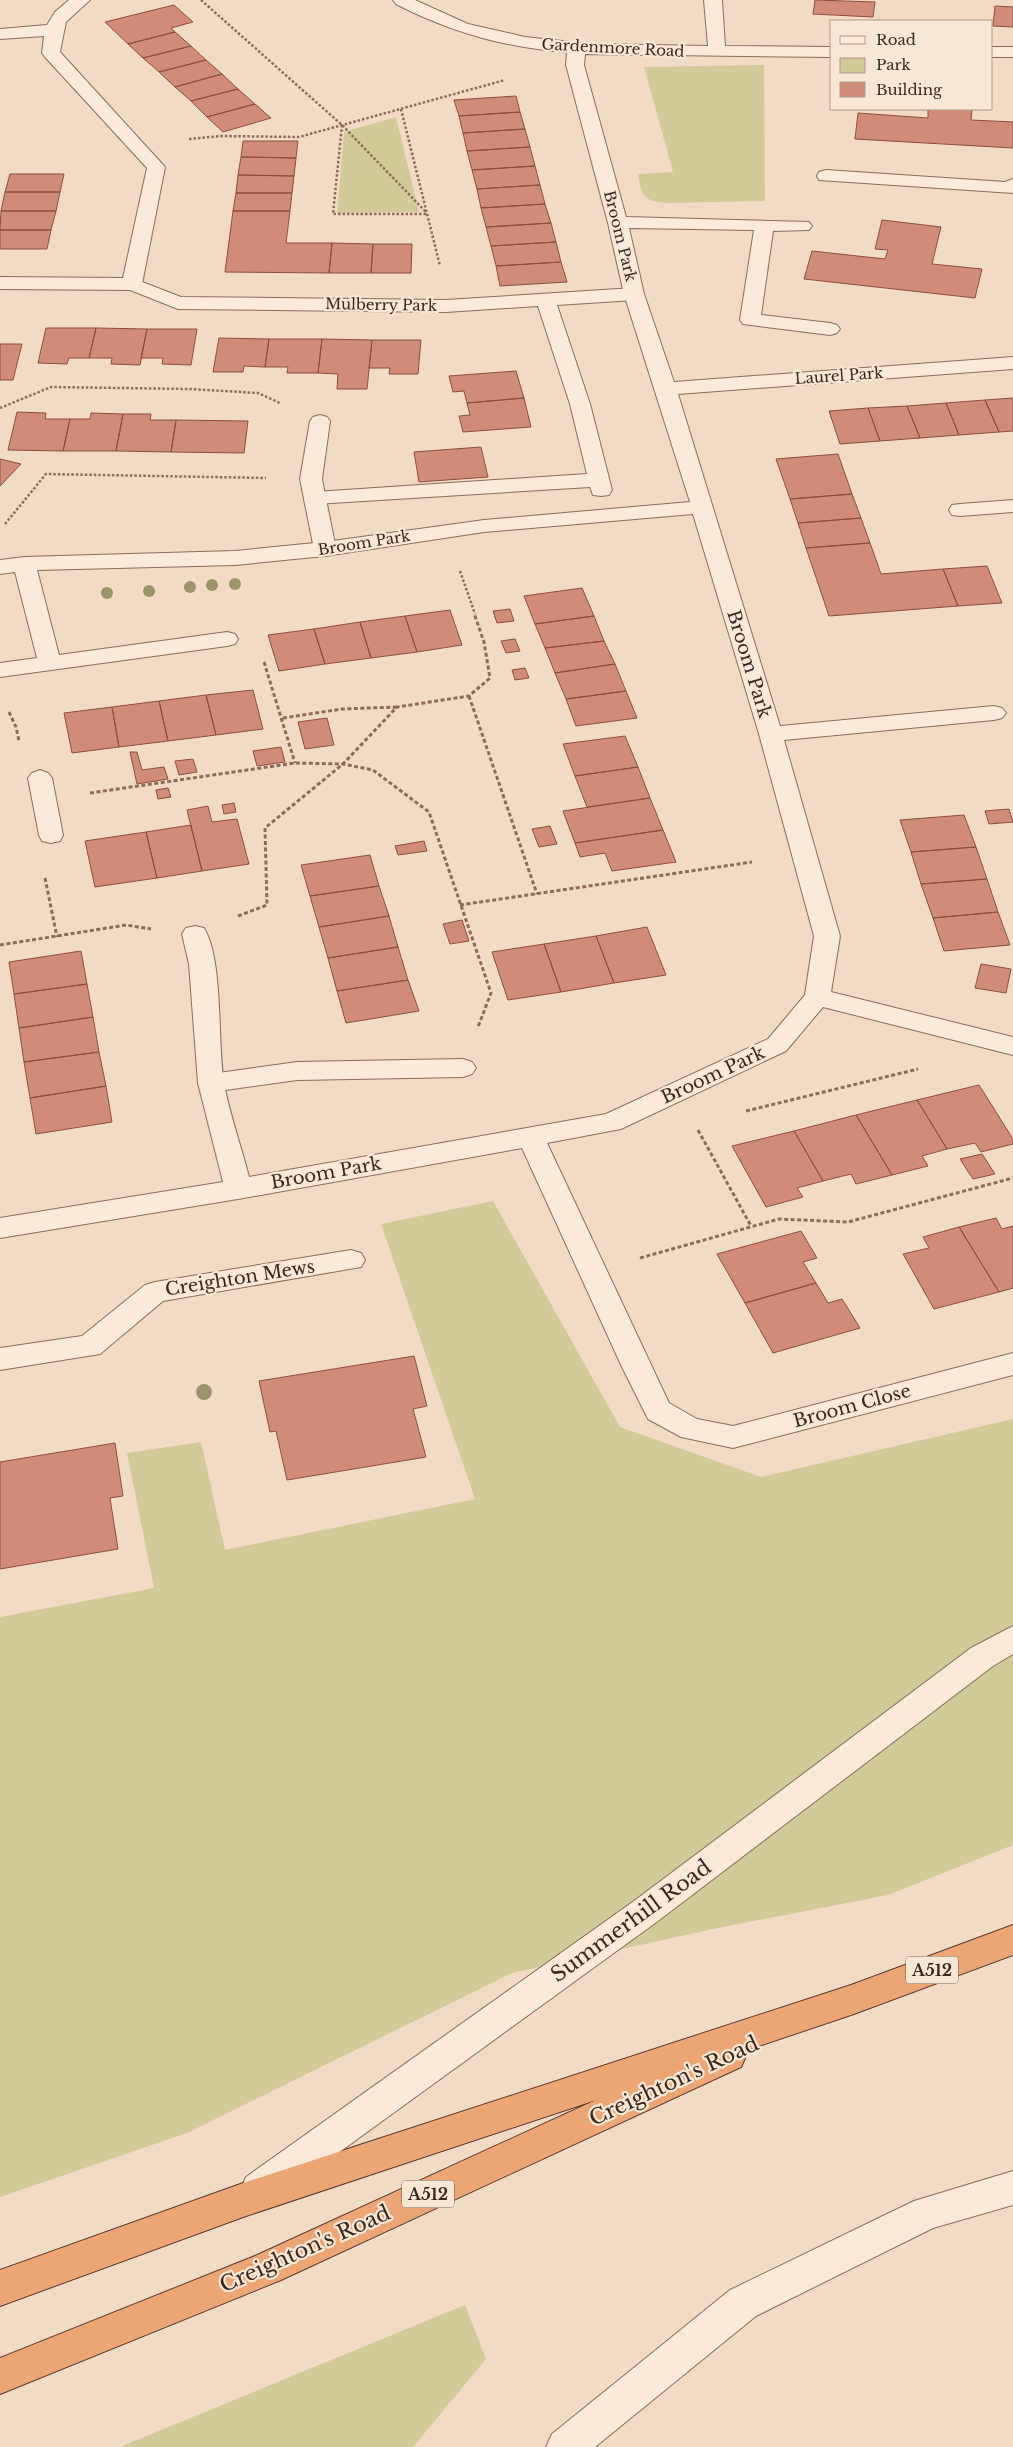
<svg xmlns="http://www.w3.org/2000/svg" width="1013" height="2447" font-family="'Libre Baskerville',serif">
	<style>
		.green { fill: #d0cb98 }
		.building { fill: #d18c79; stroke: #8e4d3e }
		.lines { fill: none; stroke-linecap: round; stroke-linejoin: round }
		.service-casing { stroke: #8d6b59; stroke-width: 2 }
		.pedestrian-casing { stroke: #8d6b59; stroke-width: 2 }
		.minor-casing { stroke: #8d6b59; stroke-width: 2 }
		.trunk-casing { stroke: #5b3a2e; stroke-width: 2 }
		.path-far1 { stroke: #8d6b59; stroke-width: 2.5; stroke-dasharray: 2.5 2; stroke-linecap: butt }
		.path { stroke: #8d6b59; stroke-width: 3; stroke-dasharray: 4 2.5; stroke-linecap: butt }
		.service { fill: #fbead9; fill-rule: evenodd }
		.pedestrian { fill: #fbead9; fill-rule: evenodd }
		.minor { fill: #fbead9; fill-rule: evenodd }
		.trunk { fill: #eca676; fill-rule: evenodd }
		.tree { fill: #9c946c }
		.labels { text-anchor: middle; stroke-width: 4.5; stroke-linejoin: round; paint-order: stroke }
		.far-street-label { font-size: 15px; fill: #3c271e; stroke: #f8e7d5 }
		.shield { fill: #f8e7d5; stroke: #746155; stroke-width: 1 }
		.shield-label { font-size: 16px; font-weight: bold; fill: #3c271e }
		.street-label { font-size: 18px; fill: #3c271e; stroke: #f8e7d5 }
		.near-street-label { font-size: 21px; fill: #3c271e; stroke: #f8e7d5 }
	</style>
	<rect width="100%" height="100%" fill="#f1dbc5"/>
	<path class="green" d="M764 65 765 201 669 203C645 202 641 197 638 174L673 172 644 67Z
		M396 117 419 212 337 213 344 132Z
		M493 1201 620 1427 761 1477 1013 1419V1845L888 1895 713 1929 512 1973 187 2133 0 2197V1617L154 1588 127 1453 201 1442 225 1550 475 1499 381 1224Z
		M465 2305 486 2359 413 2447H120Z"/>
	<path class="building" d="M815 0 875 2 873 17 813 14Z
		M174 5 193 22 171 28 175 32 128 44 105 22Z
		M995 6 1013 7V27L993 26Z
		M175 32 191 46 143 58 128 44Z
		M191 46 206 60 159 72 143 58Z
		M206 60 222 74 175 87 159 72Z
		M222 74 238 89 191 101 175 87Z
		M238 89 255 104 207 117 191 101Z
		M516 96 520 112 459 116 454 100Z
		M255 104 271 118 223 132 207 117Z
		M915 109H972L971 120 1013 122V148L855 139 858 113 928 118V110Z
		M520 112 525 129 463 133 459 116Z
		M525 129 530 147 467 151 463 133Z
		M243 141H298L296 158 241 157Z
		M530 147 535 166 472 170 467 151Z
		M241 157 296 158 294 176 238 175Z
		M535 166 540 185 477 189 472 170Z
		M10 174H64L60 192H5Z
		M238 175 294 176 292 193H236Z
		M540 185 545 204 481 208 477 189Z
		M5 192H60L56 211H1Z
		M236 193H292L290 211H233Z
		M545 204 551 223 486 227 481 208Z
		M1 211H56L51 230H0Z
		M233 211H290L286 243H332L329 273 225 272Z
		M882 220 941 227 932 264 982 269 975 298 804 279 812 251 885 259 888 250 875 249Z
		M551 223 556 242 491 246 486 227Z
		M0 230H51L47 249H0Z
		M556 242 561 262 496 266 491 246Z
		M332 243 373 244 371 273H329Z
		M373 244H412L411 273H371Z
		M561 262 567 282 500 286 496 266Z
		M46 328H96L89 358H69L67 364 38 363Z
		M96 328 147 329 140 365 111 364 112 358H89Z
		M147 329H197L191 365 162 364 163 358H141Z
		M219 338 269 339 265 367 244 366 243 372H213Z
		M269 339H322L318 373H287L288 367H265Z
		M322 339 372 340 367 389H337L338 374 318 373Z
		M372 340H421L418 374H389L390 368H369Z
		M0 344H22L13 380H0Z
		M516 371 524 398 467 403 464 391 453 392 449 376Z
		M524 398 531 427 463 432 459 416 470 415 467 403Z
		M1013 398V431L999 432 985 400Z
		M985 400 999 432 959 435 946 403Z
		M946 403 959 435 920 438 907 406Z
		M907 406 920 438 880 441 868 408Z
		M868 408 880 441 840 444 829 411Z
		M17 412 46 413 45 419H70L63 451 8 450Z
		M91 413 123 414 116 451H63L70 419H90Z
		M123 414H151L150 420H176L171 452 116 451Z
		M176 420 248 421 244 453 171 452Z
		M481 447 488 477 419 482 414 452Z
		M838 454 852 494 790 499 776 459Z
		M0 459 21 464 0 486Z
		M852 494 861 518 798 523 790 499Z
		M861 518 870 543 806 548 798 523Z
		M870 543 881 574 943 569 958 606 829 616 806 548Z
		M987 566 1002 603 958 606 943 569Z
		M582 588 594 616 535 624 524 596Z
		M510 609 514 621 497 623 493 611Z
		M450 610 462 645 417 652 405 616Z
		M405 616 417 652 371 658 360 622Z
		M594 616 604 641 545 648 535 624Z
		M360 622 371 658 325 664 314 629Z
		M314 629 325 664 279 671 268 635Z
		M515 639 520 651 506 653 501 641Z
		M604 641 615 664 555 673 545 648Z
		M615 664 626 691 566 699 555 673Z
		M525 668 529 678 515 680 512 670Z
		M253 690 263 729 216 735 206 695Z
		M626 691 637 718 576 726 566 699Z
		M206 695 216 735 168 741 159 701Z
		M159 701 168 741 119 747 112 707Z
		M112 707 119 747 72 753 64 713Z
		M327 718 334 745 305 749 298 722Z
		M625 736 638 767 575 776 563 744Z
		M281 747 285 762 257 766 253 751Z
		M130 752H137L142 770 164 767 168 779 137 784Z
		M193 759 197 772 179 775 175 761Z
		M638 767 650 798 587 807 575 776Z
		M168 788 171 797 158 799 156 790Z
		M650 798 663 830 575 843 563 811Z
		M234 803 236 812 224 814 222 805Z
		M208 806 212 822 237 819 249 864 202 871 187 810Z
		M1009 809 1013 822 989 824 985 811Z
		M964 815 976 847 911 852 900 820Z
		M191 825 202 871 157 878 146 832Z
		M550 826 557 844 539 847 532 829Z
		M663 830 676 862 612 871 605 853 580 857 575 843Z
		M146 832 157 878 95 887 85 841Z
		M424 841 427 851 398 855 395 846Z
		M976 847 987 879 921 884 911 852Z
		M370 855 379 886 310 896 301 865Z
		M987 879 998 912 933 918 921 884Z
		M379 886 389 916 319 927 310 896Z
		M998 912 1010 945 944 951 933 918Z
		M389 916 398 947 328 958 319 927Z
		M462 920 469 941 450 944 443 924Z
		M647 927 666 975 614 983 596 936Z
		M596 936 614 983 561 992 544 944Z
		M544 944 561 992 508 1000 492 952Z
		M398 947 408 980 337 991 328 958Z
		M81 951 87 984 14 994 9 962Z
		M981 964 1011 969 1006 993 975 988Z
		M408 980 419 1011 346 1023 337 991Z
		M87 984 93 1017 19 1028 14 994Z
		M93 1017 99 1052 24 1062 19 1028Z
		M99 1052 106 1086 30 1098 24 1062Z
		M979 1085 1013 1139V1144L981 1152 975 1143 947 1149 917 1100Z
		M106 1086 112 1122 36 1134 30 1098Z
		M917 1100 947 1149 922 1156 928 1166 892 1175 856 1115Z
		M856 1115 892 1175 856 1184 851 1174 823 1181 794 1131Z
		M794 1131 823 1181 797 1188 803 1197 766 1207 732 1146Z
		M982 1154 995 1174 973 1179 960 1159Z
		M996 1218 1002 1229 1013 1226V1288L999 1292 959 1227Z
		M959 1227 999 1292 934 1309 903 1254 929 1248 923 1237Z
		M801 1231 817 1258 803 1262 816 1283 745 1303 717 1254Z
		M816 1283 828 1303 842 1299 860 1328 773 1353 745 1303Z
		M414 1356 427 1406 413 1409 426 1457 287 1480 276 1431 270 1432 259 1381Z
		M115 1443 123 1496 110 1498 118 1549 0 1569V1462Z"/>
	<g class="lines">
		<defs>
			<path id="service" d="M826 170 1005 182 1013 179V193L819 180 817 176 819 172Z
				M320 415 327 417 330 421 322 479 336 549 333 554 325 556 317 554 314 549 300 479 310 421 313 417Z
				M1013 500V512L960 516 952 515 949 510 952 505 960 504Z
				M463 1059 472 1062 476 1068 472 1074 463 1077 297 1080 211 1092 202 1090 198 1083 202 1076 211 1074 297 1062Z
				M351 1250 361 1253 365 1260 361 1267 163 1301 100 1354 0 1370V1348L82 1336 145 1285 155 1282Z
				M1013 2171V2205L933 2228 756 2316 595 2447H546L552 2434 730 2290 914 2201Z"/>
			<path id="pedestrian" d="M132 278 181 297 446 300 634 288 641 290 644 294 641 298 634 300 557 305 590 404 612 490 609 495 601 496 593 495 590 487 315 504 307 503 304 498 307 493 315 492 587 474 570 404 538 306 446 312 178 309 125 288 122 284 125 280Z
				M40 770 48 773 52 778 63 835 60 841 51 843 42 841 39 835 28 778 32 773Z"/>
			<path id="minor" d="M69 0H90L66 22 60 52 165 167 142 284 139 288 132 290 0 289V277L123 278 147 168 45 57 42 53 44 36 0 39V29L47 25 55 12Z
				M393 0H415L468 24 525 37 590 44 708 46 704 0H722L725 46 832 47V57L585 54 584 65 626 217 809 222 812 226 809 230 773 231 761 315 830 323 837 325 840 329 837 333 830 335 743 324 740 320 754 230 629 228 644 294 674 382 1013 357V369L678 394 780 726 994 706 1002 708 1006 713 1002 718 994 720 784 740 840 936 831 992 1013 1037V1055L823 1007 786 1051 621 1129 547 1143 669 1403 697 1419 733 1426 1013 1353V1375L733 1448 681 1437 648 1419 622 1367 522 1148 238 1199 0 1238V1218L223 1182 198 1083 189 964 182 934 186 928 195 926 204 928C224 961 217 1043 224 1084 230 1115 241 1146 249 1177L606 1114 768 1039 805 995 814 936 759 734 693 514 484 532 325 556 235 565 37 570 59 655 227 632 235 634 238 639 235 644 227 646 0 677V663L37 658 15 572 0 574V560L24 557 235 551 325 542 484 520 690 502 624 294 608 223 566 65 567 52C506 48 450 32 396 4Z
				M992 47H1013V57H992Z
				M1013 1626V1654L993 1666 658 1921 272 2201 259 2206 246 2201 241 2189 246 2177 634 1901 971 1648Z"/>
			<path id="trunk" d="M1013 1925V1955L851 2015 744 2051 746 2056 741 2067 281 2280 0 2394V2358L255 2256 596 2100 246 2216 0 2306V2270L246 2182 851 1985Z"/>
		</defs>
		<use href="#service" class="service-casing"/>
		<use href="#pedestrian" class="pedestrian-casing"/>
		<use href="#minor" class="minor-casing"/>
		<use href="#trunk" class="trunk-casing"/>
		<path class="path-far1" d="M201 0 342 125 426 212
			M401 109 440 266
			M342 125 333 214H427
			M189 139 221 136 299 137 505 80
			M0 408 51 387 190 389 258 393 280 403
			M5 524 46 474 266 478
			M460 571 475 614"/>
		<path class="path" d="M264 662 295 763
			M469 696 537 894
			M9 712 16 727 19 741
			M283 718 342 709 397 707
			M90 793 295 763 343 764 373 770 429 812 491 993 478 1027
			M45 878 57 937
			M460 905 752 862
			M238 916 267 905 265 828 343 764 397 707 469 696 490 678 484 642 474 613
			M0 945 126 925 151 929
			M746 1111 918 1069
			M698 1130 751 1226
			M640 1258 779 1219 848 1222 1013 1178"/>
		<use href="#service" class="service"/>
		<use href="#pedestrian" class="pedestrian"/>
		<use href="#minor" class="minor"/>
		<use href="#trunk" class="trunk"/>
	</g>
	<g class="tree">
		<circle cx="235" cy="584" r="6"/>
		<circle cx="212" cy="585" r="6"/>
		<circle cx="190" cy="587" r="6"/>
		<circle cx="149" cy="591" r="6"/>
		<circle cx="107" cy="593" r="6"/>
		<circle cx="204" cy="1392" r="8"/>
	</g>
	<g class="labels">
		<g class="far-street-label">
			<text transform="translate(613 48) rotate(3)" y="5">Gardenmore Road</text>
			<text transform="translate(620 236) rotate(76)" y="5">Broom Park</text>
			<text transform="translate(381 305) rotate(1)" y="5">Mulberry Park</text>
			<text transform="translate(839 376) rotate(-4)" y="5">Laurel Park</text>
			<text transform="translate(364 543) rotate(-9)" y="5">Broom Park</text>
		</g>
		<g class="shield">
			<rect x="906" y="1956.5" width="52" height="27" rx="4"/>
			<rect x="402" y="2180.5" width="52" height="27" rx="4"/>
		</g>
		<g class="shield-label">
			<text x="932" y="1976">A512</text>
			<text x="428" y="2200">A512</text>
		</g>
		<g class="street-label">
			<text transform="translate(749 664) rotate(73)" y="6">Broom Park</text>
			<text transform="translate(713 1075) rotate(-25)" y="6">Broom Park</text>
			<text transform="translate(326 1173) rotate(-10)" y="6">Broom Park</text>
			<text transform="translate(240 1278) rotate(-9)" y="6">Creighton Mews</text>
			<text transform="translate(852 1406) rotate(-15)" y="6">Broom Close</text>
		</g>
		<g class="near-street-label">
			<text transform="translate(631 1921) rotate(-36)" y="7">Summerhill Road</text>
			<text transform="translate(674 2081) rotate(-25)" y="7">Creighton's Road</text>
			<text transform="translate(305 2249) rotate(-24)" y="7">Creighton's Road</text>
		</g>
	</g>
	<rect x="830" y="20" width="162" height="90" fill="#f8e7d5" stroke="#ad9a8c"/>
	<rect x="840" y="36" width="25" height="8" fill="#fbead9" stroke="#ad9a8c"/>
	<text x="876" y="45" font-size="15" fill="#3c271e">Road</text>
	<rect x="840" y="58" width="25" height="15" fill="#d0cb98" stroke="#ad9a8c"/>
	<text x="876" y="70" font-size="15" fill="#3c271e">Park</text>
	<rect x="840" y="82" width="25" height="15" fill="#d18c79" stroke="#ad9a8c"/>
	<text x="876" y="95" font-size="15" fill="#3c271e">Building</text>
</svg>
